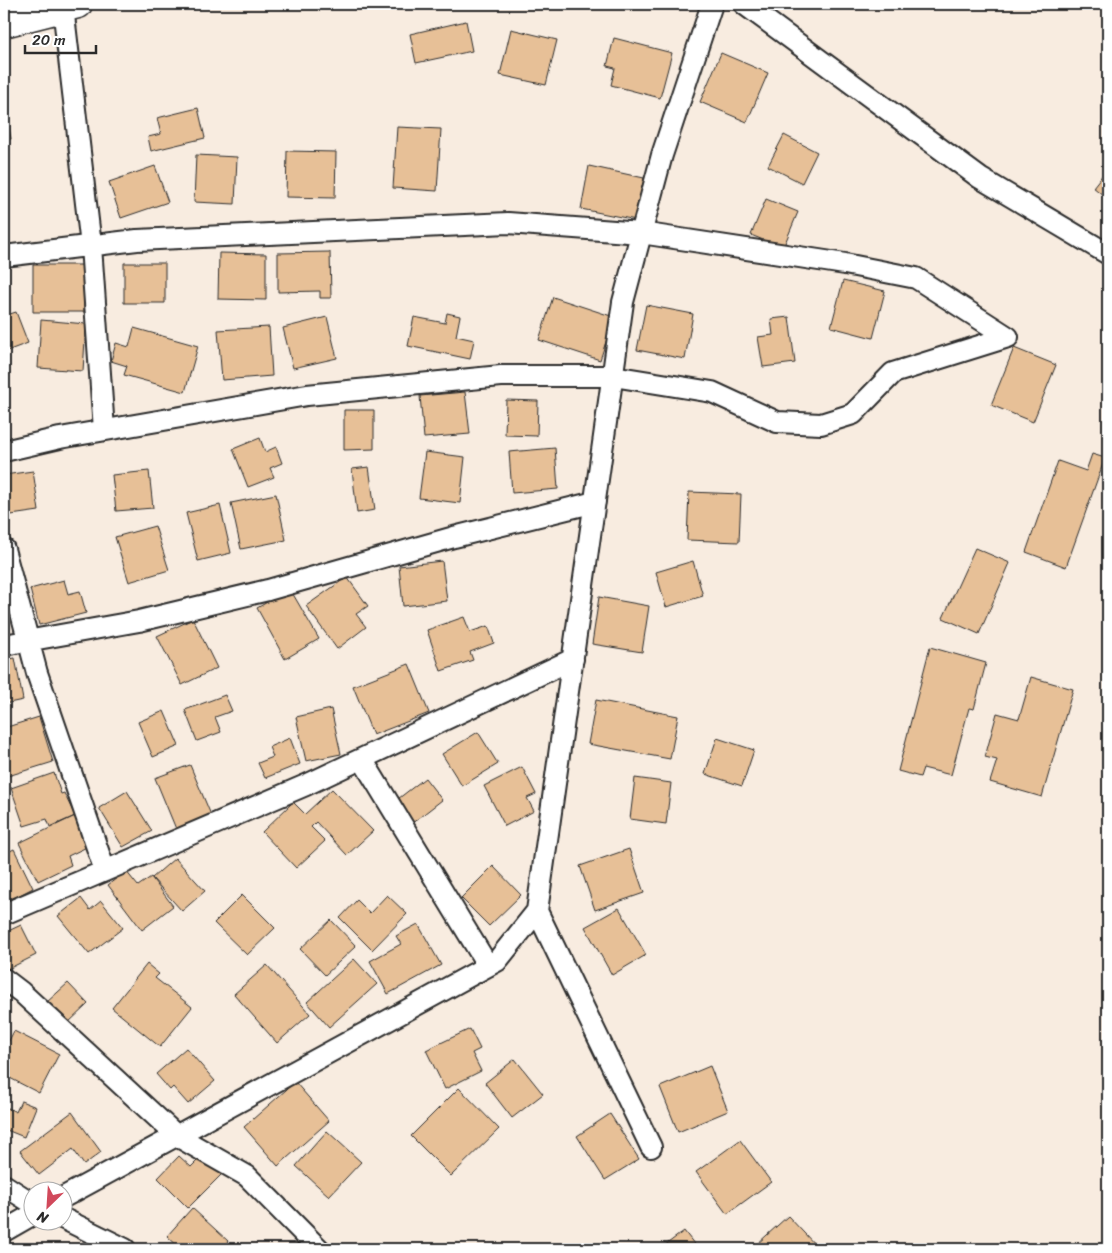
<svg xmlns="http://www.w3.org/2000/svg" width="1112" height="1253" font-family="Sriracha,sans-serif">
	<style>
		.building { fill: #e7c097; stroke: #2b2b2b }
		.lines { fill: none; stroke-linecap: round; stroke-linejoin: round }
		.minor-casing { stroke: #2b2b2b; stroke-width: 24 }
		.secondary-casing { stroke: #2b2b2b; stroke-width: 31 }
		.minor { stroke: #fff; stroke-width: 20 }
		.secondary { stroke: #fff; stroke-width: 28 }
	</style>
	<rect width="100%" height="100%" fill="#f8ece0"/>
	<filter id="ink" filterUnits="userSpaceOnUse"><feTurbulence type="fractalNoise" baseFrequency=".02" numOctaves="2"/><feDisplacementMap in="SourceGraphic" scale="10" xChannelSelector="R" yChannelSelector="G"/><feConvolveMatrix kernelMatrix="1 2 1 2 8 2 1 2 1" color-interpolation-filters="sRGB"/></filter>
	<g filter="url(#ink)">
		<path class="building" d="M466 21 472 51 416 63 410 34Z
			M511 29 557 40 546 85 500 75Z
			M614 38 672 53 660 98 611 85 615 68 607 66Z
			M721 53 768 73 747 122 700 102Z
			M4 98 11 139 4 140Z
			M198 108 205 138 151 151 148 137 161 134 157 118Z
			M397 127 441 129 437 191 393 188Z
			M784 135 817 152 802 183 768 166Z
			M287 151 336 152 335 198 286 197Z
			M196 155 237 157 235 204 194 202Z
			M155 166 168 202 121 218 109 182Z
			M589 166 644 178 636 220 581 209Z
			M1108 168V199L1093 187Z
			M766 199 798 212 783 248 751 235Z
			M330 252 331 298H320V291L278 292V253Z
			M219 253 266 254V300L218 299Z
			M124 263H165V303H124Z
			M33 265H83L84 312H33Z
			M843 281 885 291 873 338 831 327Z
			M553 297 614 317 600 360 539 340Z
			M646 305 693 314 685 359 637 350Z
			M16 312 28 343 4 352V316Z
			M447 313 460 316 456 336 474 340 470 359 408 346 414 317 445 323Z
			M327 317 337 358 293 368 283 328Z
			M789 317 795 363 763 367 758 337 773 335 771 319Z
			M41 320 86 324 83 371 38 368Z
			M269 327 272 376 222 380 218 330Z
			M134 328 198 346 185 392 124 375 127 366 111 361 116 343 129 347Z
			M1014 348 1056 365 1033 422 991 405Z
			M465 392 470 434 424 438 420 396Z
			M506 400 538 401 537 436 505 435Z
			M344 410H374V449L344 450Z
			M260 438 265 452 276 447 282 463 270 468 274 477 248 487 233 449Z
			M555 448 558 489 512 493 509 452Z
			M425 452 465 457 460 503 419 498Z
			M1092 454 1105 458 1066 567 1026 552 1058 461 1086 471Z
			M369 467 375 510 357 513 352 469Z
			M33 471 39 511 4 516V475Z
			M149 471 153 508 116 511 112 475Z
			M689 492 741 494 739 542 687 540Z
			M276 494 286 540 241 549 231 503Z
			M220 505 231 553 198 561 186 513Z
			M155 526 169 570 129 582 115 537Z
			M975 548 1010 563 979 634 943 618Z
			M442 561 447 601 403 606 399 566Z
			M693 561 703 596 666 607 656 572Z
			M347 577 368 606 356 614 366 627 337 649 306 606Z
			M64 580 68 594 80 591 86 613 39 625 30 589Z
			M290 589 319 639 285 659 257 608Z
			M599 597 649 606 642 652 592 644Z
			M464 617 470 632 488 626 494 643 470 652 473 660 441 671 427 630Z
			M193 619 217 668 182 685 157 636Z
			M930 647 986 663 974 709 969 708 951 775 923 768 920 777 898 771Z
			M15 658 23 700 4 704V660Z
			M409 664 429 713 373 735 353 686Z
			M1031 677 1073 689 1042 797 990 782 997 760 985 757 997 713 1019 719Z
			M225 695 232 711 215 717 221 732 197 741 185 710Z
			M596 700 678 716 670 759 588 744Z
			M331 709 341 754 306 761 296 717Z
			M164 711 179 746 153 757 138 722Z
			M39 717 53 762 8 776 4 763V728Z
			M478 732 498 764 462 786 442 754Z
			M290 738 300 764 265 778 258 763 273 757 269 747Z
			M717 738 754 750 742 786 705 774Z
			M190 765 211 815 176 829 155 778Z
			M522 767 536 794 527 798 534 811 505 826 484 786Z
			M54 773 61 794 64 793 75 816 50 827 47 819 24 826 11 788Z
			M425 778 442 800 411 824 394 802Z
			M635 778 671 783 666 824 630 819Z
			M332 789 373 831 347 855 316 822 311 827 325 841 296 868 262 832 293 802 305 814Z
			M127 791 152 831 123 847 99 808Z
			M75 816 89 846 68 856 71 865 38 881 19 843Z
			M14 849 33 888 4 903V854Z
			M629 849 644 893 595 910 580 866Z
			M175 858 205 891 182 911 152 878Z
			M493 866 521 895 489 926 461 898Z
			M126 871 138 886 151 877 173 906 142 930 108 885Z
			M242 895 275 928 247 955 214 923Z
			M387 895 407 914 372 950 340 918 357 900 370 913Z
			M81 898 90 910 101 901 123 928 89 954 58 916Z
			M619 908 646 955 612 975 585 927Z
			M331 920 356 946 325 975 300 949Z
			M418 924 441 965 388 994 370 961 401 944 396 936Z
			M21 925 36 955 8 969 4 961V933Z
			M354 959 377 984 329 1027 307 1002Z
			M147 964 159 974 155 978 192 1007 160 1047 112 1008Z
			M267 965 310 1014 277 1043 234 994Z
			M68 983 88 1004 67 1024 47 1002Z
			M470 1029 480 1049 472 1053 481 1071 445 1089 426 1050Z
			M14 1031 59 1054 39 1093 4 1075V1050Z
			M186 1048 215 1081 188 1104 173 1087 170 1090 156 1074Z
			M515 1059 543 1094 512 1118 485 1083Z
			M710 1066 728 1111 678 1132 660 1087Z
			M295 1082 329 1121 278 1166 244 1127Z
			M459 1088 499 1129 451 1176 411 1136Z
			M21 1101 36 1107 24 1137 4 1129V1106L16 1112Z
			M72 1112 101 1152 84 1165 73 1149 39 1175 20 1151Z
			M610 1114 639 1159 605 1180 577 1136Z
			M327 1131 361 1162 329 1196 296 1166Z
			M740 1140 771 1182 727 1214 696 1172Z
			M205 1153 224 1172 188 1208 158 1178 179 1156 191 1167Z
			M192 1208 228 1241 221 1249H181L167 1236Z
			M788 1216 819 1249H760L756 1245Z
			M684 1231 698 1249H660Z"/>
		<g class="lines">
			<defs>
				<path id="minor" d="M744 4 980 178 1108 254
					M63 7 91 246 104 430
					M4 256 137 240 508 223 641 233 845 264 916 278 1008 337 893 373 853 414 821 424 777 422 712 392 613 376H501L307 395 60 438 4 451
					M4 549 37 673 105 871
					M4 645 139 621 268 590 454 537 595 502
					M362 759 488 966
					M537 911 651 1147
					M4 914 306 785 573 659
					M4 979 21 992 177 1136 247 1176 319 1249
					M4 1185 32 1203
					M62 1198 497 961 537 911 623 302 662 155 712 4
					M62 1218 125 1249
					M4 1231 32 1215"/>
				<path id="secondary" d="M4 23 78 4"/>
			</defs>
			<use href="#minor" class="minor-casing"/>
			<use href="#secondary" class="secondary-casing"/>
			<use href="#minor" class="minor"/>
			<use href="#secondary" class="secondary"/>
		</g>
	</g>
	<rect width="1112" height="1253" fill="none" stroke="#fff" stroke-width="20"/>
	<rect x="10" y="10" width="1092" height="1233" fill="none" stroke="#2b2b2b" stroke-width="2" filter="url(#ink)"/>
	<g transform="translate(48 1206) rotate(205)"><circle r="24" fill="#ffffff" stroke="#aaaaaa"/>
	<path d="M0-4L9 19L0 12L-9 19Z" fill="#d1495b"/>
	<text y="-8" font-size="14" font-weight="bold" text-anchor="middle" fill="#2b2b2b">N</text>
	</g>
	<path d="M25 45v8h71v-8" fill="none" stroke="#2b2b2b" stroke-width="2.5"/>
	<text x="32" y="45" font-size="15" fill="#2b2b2b" stroke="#ffffff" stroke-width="4" paint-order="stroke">20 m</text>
</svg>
